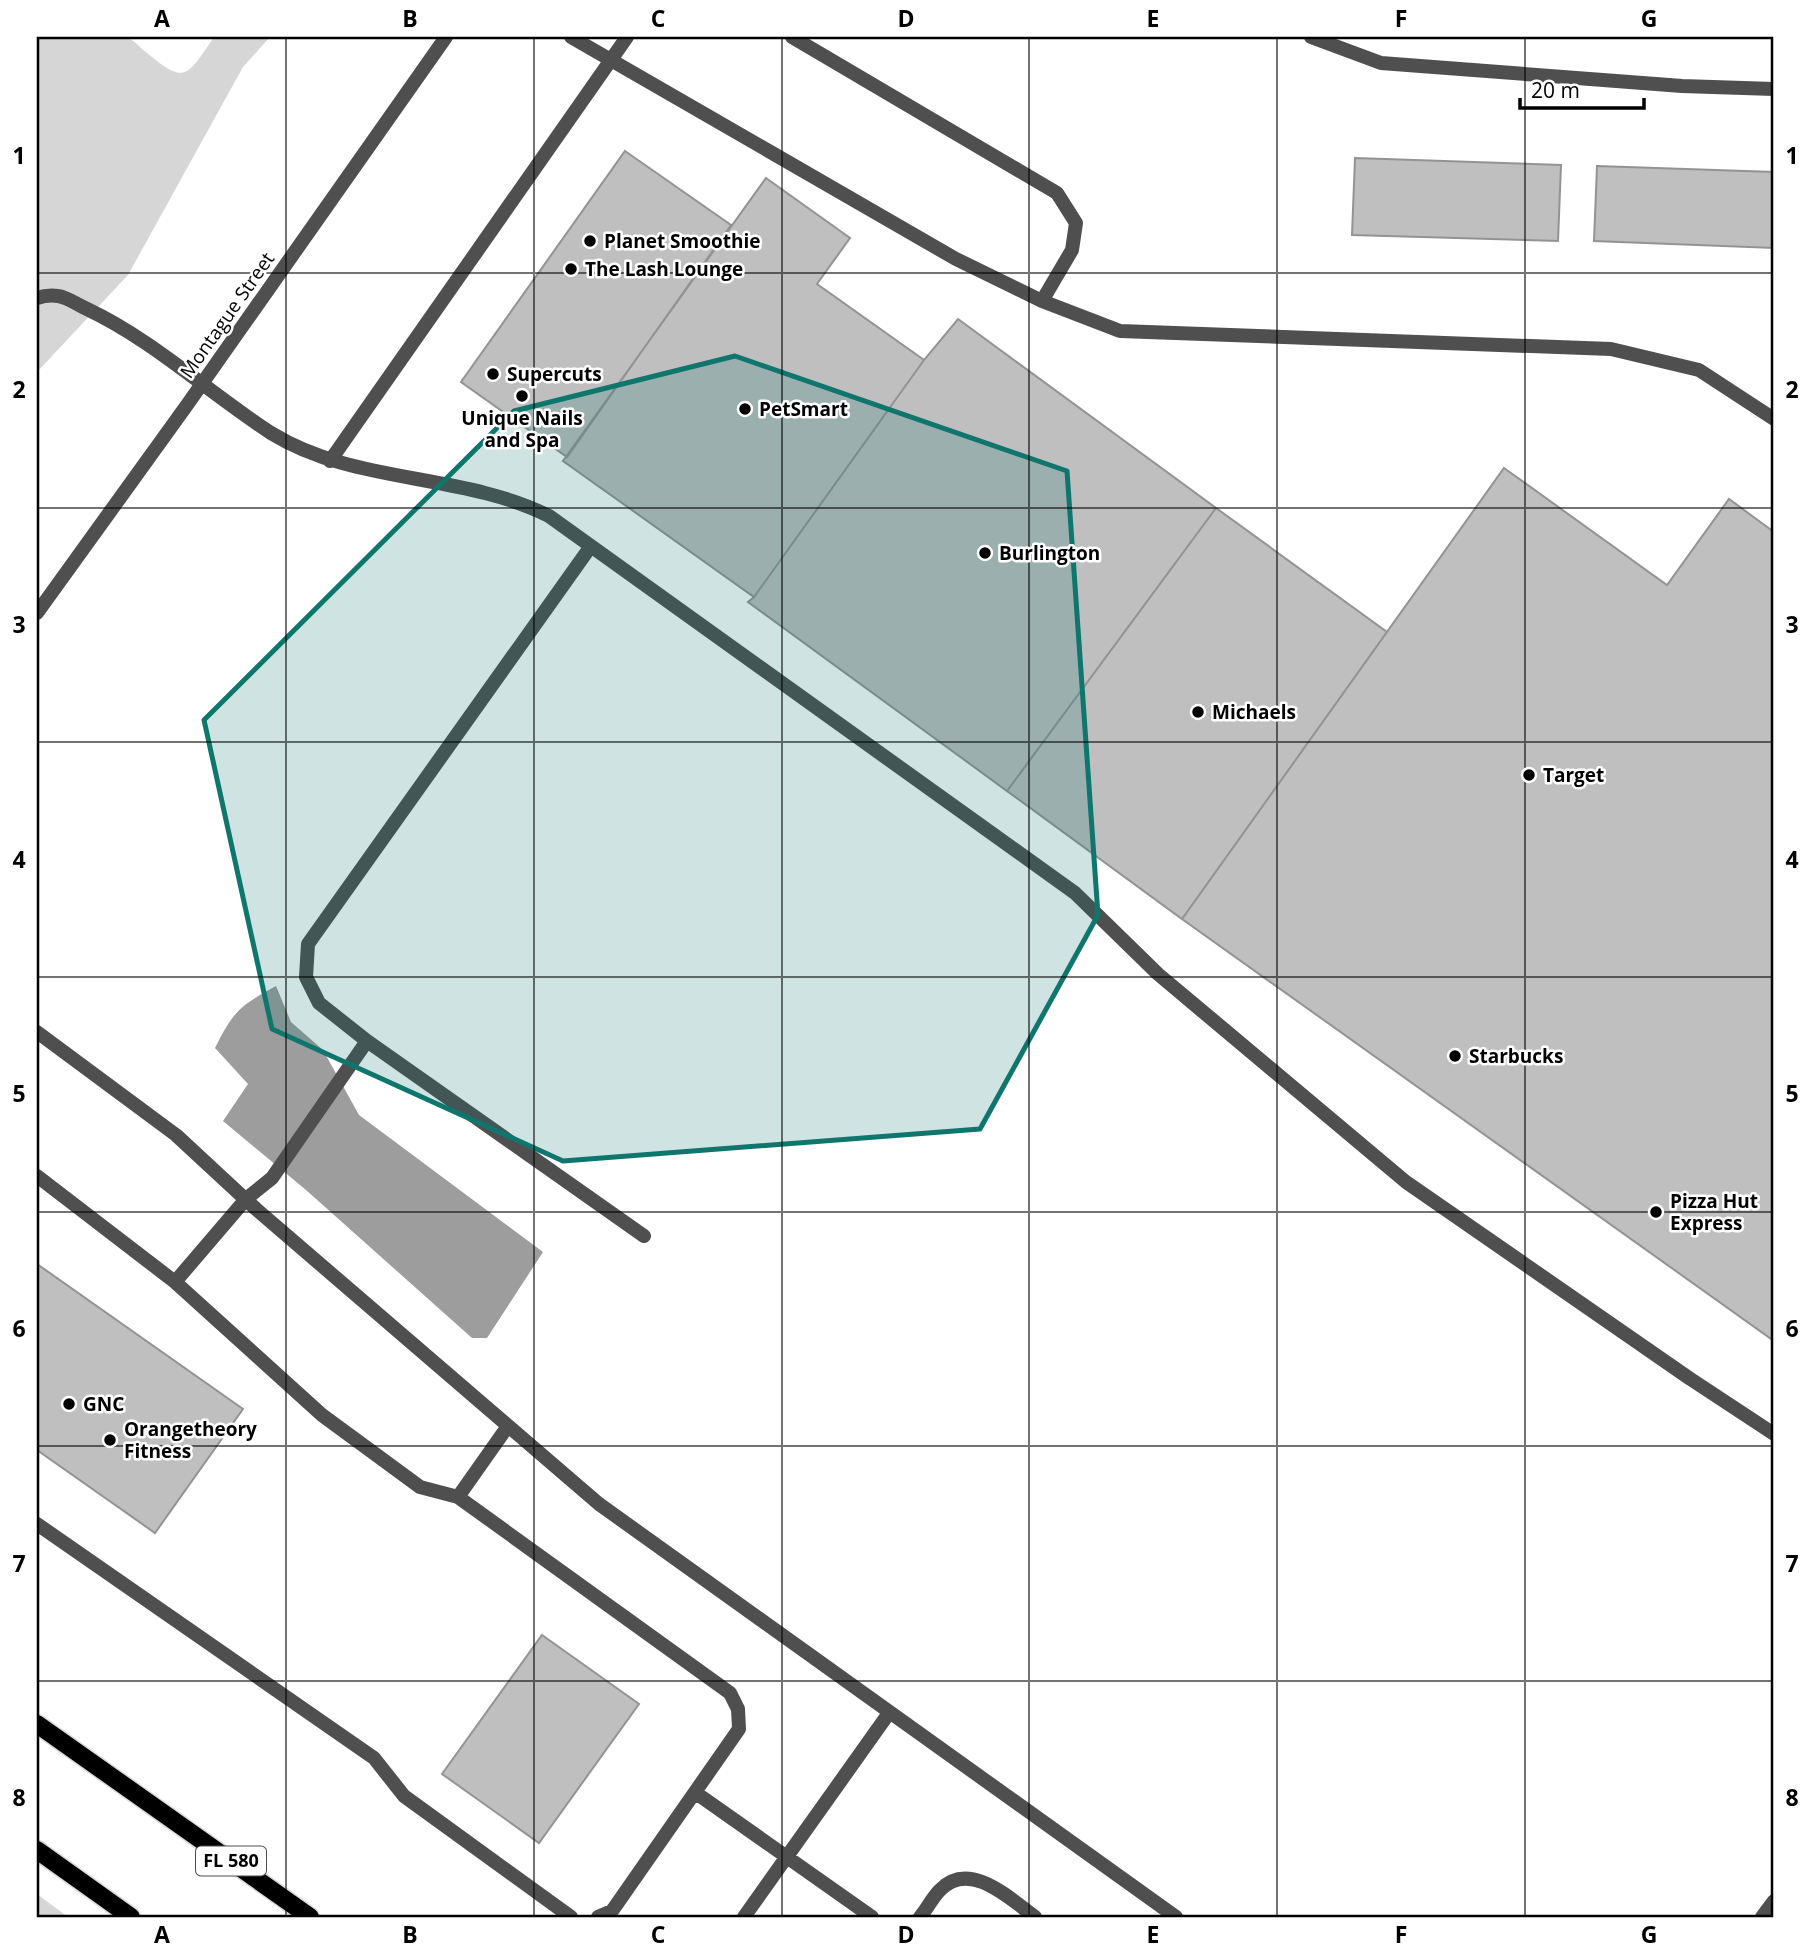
<svg xmlns="http://www.w3.org/2000/svg" width="1811" height="1954" font-family="'Open Sans',sans-serif">
	<style>
		.green { fill: #d6d6d6 }
		.water { fill: #9d9d9d }
		.building { fill: #bfbfbf; stroke: #939393; stroke-width: 2 }
		.lines { fill: none; stroke-linecap: round; stroke-linejoin: round }
		.primary-casing { stroke: #dbdbdb; stroke-width: 21 }
		.service { stroke: #4f4f4f; stroke-width: 14 }
		.minor { stroke: #4f4f4f; stroke-width: 14 }
		.tertiary { stroke: #4f4f4f; stroke-width: 14 }
		.primary { stroke: #000; stroke-width: 18 }
		.marked { fill: #0f766e; fill-opacity: 0.2; stroke: #0f766e; stroke-width: 5; stroke-linejoin: round }
		.grid { fill: none; stroke: #000; stroke-width: 2; stroke-opacity: 0.55 }
		.poi-dot { fill: #000; stroke: #fff; stroke-width: 2.5 }
		.labels { text-anchor: middle; stroke-width: 5; stroke-linejoin: round; paint-order: stroke }
		.shield { fill: #fff; stroke: #4c4c4c; stroke-width: 2 }
		.shield-label { font-size: 18px; font-weight: bold; fill: #000 }
		.poi-label { font-size: 19px; font-weight: bold; fill: #000; stroke: #fff; text-anchor: start }
		.street-label { font-size: 19px; fill: #000; stroke: #fff }
		.neatline { fill: none; stroke: #000; stroke-width: 2.5 }
		.grid-label { font-size: 23px; text-anchor: middle; font-weight: bold; fill: #000 }
	</style>
	<rect width="100%" height="100%" fill="#fff"/>
	<path class="green" d="M37 37C65 37 96 33 125 37 131 38 137 44 142 49 184 83 184 82 214 37H270L243 67 128 275 37 372Z
		M37 1894 68 1917H37Z"/>
	<path class="water" d="M276 986 291 1022 323 1050 359 1115 543 1252 487 1338H472L306 1190 223 1121 248 1084 215 1048C234 1010 240 1006 276 986Z"/>
	<path class="building" d="M625 151 731 225 567 457 461 382Z
		M1355 158 1561 165 1558 241 1352 235Z
		M1597 166 1774 172V248L1594 241Z
		M766 178 850 238 817 284 924 360 754 597 563 461Z
		M958 319 1216 508 1007 791 748 602 754 597 924 360Z
		M1504 468 1667 585 1729 499 1774 532V1341L1182 919Z
		M1216 508 1387 632 1182 919 1007 791Z
		M37 1264 243 1409 155 1533 37 1450Z
		M542 1635 639 1704 539 1843 442 1774Z"/>
	<g class="lines">
		<defs>
			<path id="primary" d="M37 1724 310 1917
				M37 1850 131 1917"/>
		</defs>
		<use href="#primary" class="primary-casing"/>
		<path class="service" d="M571 37 956 259 1042 301 1120 331 1611 349 1699 370 1774 419
			M792 37 1057 193 1076 223 1072 250 1042 301
			M37 298C43 296 51 295 58 296 67 297 78 305 87 309 153 340 209 393 271 433 355 485 461 472 549 516L1075 893 1158 974 1406 1182 1689 1378 1774 1434
			M330 461 627 37
			M591 546 308 944 306 977 319 1003 367 1041 644 1236
			M37 1032 176 1135 256 1209 599 1504 1176 1917
			M37 1176 175 1282 322 1415 420 1487 458 1497 730 1693 738 1709 739 1729 612 1911 598 1917
			M175 1282 246 1199 272 1178 367 1041
			M458 1497 508 1426
			M37 1524 374 1758 404 1796 571 1917
			M696 1793 872 1917
			M744 1917 889 1713
			M920 1917C927 1909 932 1898 940 1890 970 1859 1010 1899 1035 1917
			M1762 1917 1774 1901"/>
		<path class="minor" d="M1311 37 1381 63 1682 86 1774 89"/>
		<path class="tertiary" d="M37 613 187 405 446 37"/>
		<use href="#primary" class="primary"/>
	</g>
	<path class="marked" d="M735 356 1067 471 1098 915 980 1129 563 1161 272 1029 204 720 514 411Z"/>
	<path class="grid" d="M286 37V1917M534 37V1917M782 37V1917M1029 37V1917M1277 37V1917M1525 37V1917M37 273H1774M37 508H1774M37 742H1774M37 977H1774M37 1212H1774M37 1446H1774M37 1681H1774"/>
	<g class="poi-dot">
		<circle cx="590" cy="241" r="7"/>
		<circle cx="571" cy="269" r="7"/>
		<circle cx="493" cy="374" r="7"/>
		<circle cx="522" cy="396" r="7"/>
		<circle cx="745" cy="409" r="7"/>
		<circle cx="985" cy="553" r="7"/>
		<circle cx="1198" cy="712" r="7"/>
		<circle cx="1529" cy="775" r="7"/>
		<circle cx="1455" cy="1056" r="7"/>
		<circle cx="1656" cy="1212" r="7"/>
		<circle cx="69" cy="1404" r="7"/>
		<circle cx="110" cy="1440" r="7"/>
	</g>
	<g class="labels">
		<rect class="shield" x="196" y="1846.5" width="70" height="29" rx="5"/>
		<g class="shield-label">
			<text x="231" y="1867">FL 580</text>
		</g>
		<g class="poi-label">
			<text x="604" y="248">Planet Smoothie</text>
			<text x="585" y="276">The Lash Lounge</text>
			<text x="507" y="381">Supercuts</text>
			<text x="759" y="416">PetSmart</text>
			<text x="522" y="425" text-anchor="middle">Unique Nails<tspan x="522" dy="22">and Spa</tspan></text>
			<text x="999" y="560">Burlington</text>
			<text x="1212" y="719">Michaels</text>
			<text x="1543" y="782">Target</text>
			<text x="1469" y="1063">Starbucks</text>
			<text x="1670" y="1208">Pizza Hut<tspan x="1670" dy="22">Express</tspan></text>
			<text x="83" y="1411">GNC</text>
			<text x="124" y="1436">Orangetheory<tspan x="124" dy="22">Fitness</tspan></text>
		</g>
		<g class="street-label">
			<text transform="translate(227 315) rotate(-55)" y="7">Montague Street</text>
		</g>
	</g>
	<rect width="1811" height="1954" fill="none" stroke="#ffffff" stroke-width="77"/>
	<path d="M1520 98v10h124v-10" fill="none" stroke="#000000" stroke-width="3.5"/>
	<text x="1531" y="98" font-size="21" fill="#000000" stroke="#ffffff" stroke-width="5" paint-order="stroke">20 m</text>
	<rect x="38" y="38" width="1734" height="1878" class="neatline"/>
	<g class="grid-label">
		<text x="162" y="27">A</text>
		<text x="410" y="27">B</text>
		<text x="658" y="27">C</text>
		<text x="906" y="27">D</text>
		<text x="1153" y="27">E</text>
		<text x="1401" y="27">F</text>
		<text x="1649" y="27">G</text>
		<text x="19" y="164">1</text>
		<text x="1792" y="164">1</text>
		<text x="19" y="398">2</text>
		<text x="1792" y="398">2</text>
		<text x="19" y="633">3</text>
		<text x="1792" y="633">3</text>
		<text x="19" y="868">4</text>
		<text x="1792" y="868">4</text>
		<text x="19" y="1102">5</text>
		<text x="1792" y="1102">5</text>
		<text x="19" y="1337">6</text>
		<text x="1792" y="1337">6</text>
		<text x="19" y="1572">7</text>
		<text x="1792" y="1572">7</text>
		<text x="19" y="1806">8</text>
		<text x="1792" y="1806">8</text>
		<text x="162" y="1943">A</text>
		<text x="410" y="1943">B</text>
		<text x="658" y="1943">C</text>
		<text x="906" y="1943">D</text>
		<text x="1153" y="1943">E</text>
		<text x="1401" y="1943">F</text>
		<text x="1649" y="1943">G</text>
	</g>
</svg>
